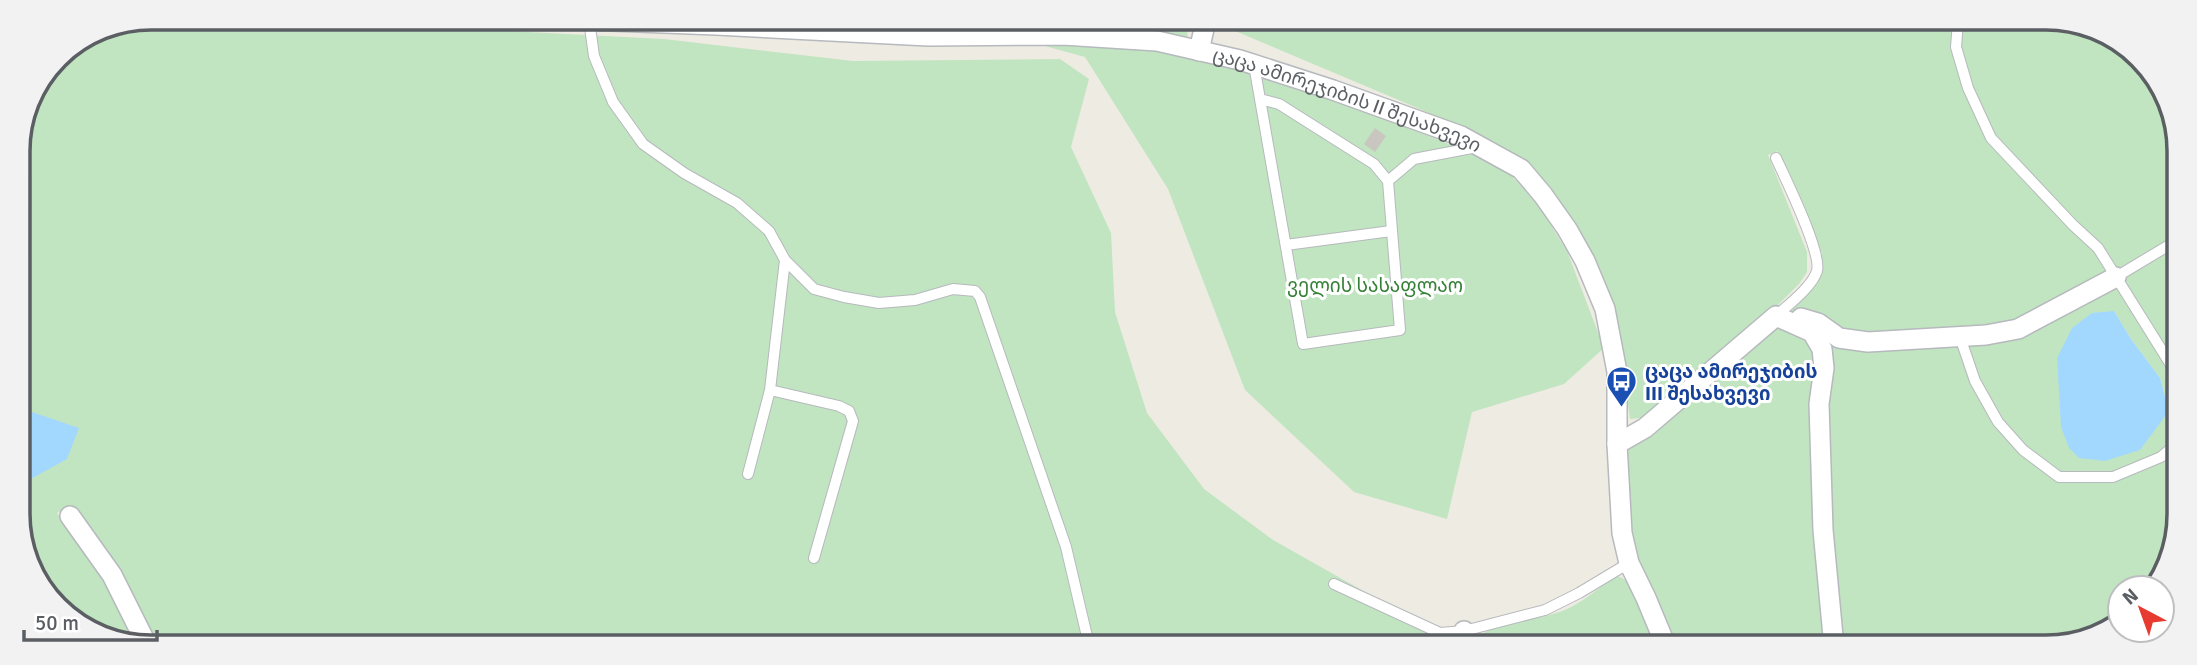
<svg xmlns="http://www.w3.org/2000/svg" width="2197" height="665" font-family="Signika,'Noto Sans Georgian',sans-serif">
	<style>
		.green { fill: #c1e5c0; fill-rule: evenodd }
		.water { fill: #a3d8fe }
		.building { fill: #c9c6c0 }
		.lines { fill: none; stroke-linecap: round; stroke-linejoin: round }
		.service-casing { stroke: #b6b9bd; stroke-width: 12 }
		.minor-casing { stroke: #b6b9bd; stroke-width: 22 }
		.service { stroke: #fff; stroke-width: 10 }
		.minor { stroke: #fff; stroke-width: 19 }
		.labels { text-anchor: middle; stroke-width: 6; stroke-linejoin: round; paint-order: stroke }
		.street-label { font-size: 19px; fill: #5b5f64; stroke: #fff }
		.park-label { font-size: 19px; fill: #358137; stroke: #fff }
		.transit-label { font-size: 19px; font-weight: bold; fill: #164399; stroke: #fff; text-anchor: start }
		.rim { fill: none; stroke: #5b5f64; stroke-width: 3.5 }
	</style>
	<rect width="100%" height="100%" fill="#eeebe3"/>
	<path class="green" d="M151 18H260L664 39 853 61 1060 59 1089 79 1071 147 1111 233 1115 312 1147 413 1204 489 1273 540 1452 641 1454 646 157 643 120 570 70 506 57 513 100 576 135 633 138 643H117L51 602 20 540 18 143 57 56 100 28Z
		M1023 20H1186L1190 59 1273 76 1501 164 1539 206 1567 251 1604 348 1564 384 1472 412 1447 519 1354 492 1245 390 1168 189 1085 57 1023 40Z
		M1223 20 2080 22 2146 63 2177 125 2175 548 2149 588H2120V623L2054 647H1839L1827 517 1829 353 1786 316C1807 295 1823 284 1822 253L1777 151 1768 155 1807 252V272L1799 284 1765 318 1651 417 1630 419 1618 334 1607 296 1573 219 1529 165 1507 149 1434 115 1228 28ZM2114 311 2131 339 2160 378 2169 411 2061 427V403Z
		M1783 326 1799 331 1818 353 1827 647 1674 646 1631 545 1625 451 1769 328Z
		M1616 576C1638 579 1651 627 1660 646H1471C1493 614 1541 624 1571 607 1587 599 1601 586 1616 576Z"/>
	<path class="water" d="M2114 311 2131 339 2160 378 2169 411 2140 450 2105 461 2079 458 2069 448 2061 427 2057 358 2072 328 2092 313Z
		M23 409 79 428 67 459 29 480 20 469 19 411Z"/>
	<path class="building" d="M1375 128 1386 136 1375 152 1364 144Z"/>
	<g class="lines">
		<defs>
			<path id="service" d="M589 20 594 56 613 102 643 144 684 173 737 203 769 231 785 260 814 289 844 297 879 303 915 300 953 289 975 291 980 297 1066 547 1089 645
				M1958 22 1956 47 1968 88 1991 138 2073 225 2098 248 2176 373
				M1254 65 1303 344 1400 330 1388 181 1414 159 1477 147
				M1260 99 1279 104 1374 164 1388 181
				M1776 158C1785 178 1822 252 1817 271 1812 287 1788 305 1776 316
				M1286 245 1391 231
				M2116 277 2176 241
				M1960 337 1975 381 1998 422 2023 450 2059 477H2113L2161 457 2176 444
				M770 390 839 406 849 411 853 421 814 558
				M748 474 770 390 785 260
				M1334 584 1440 633 1464 631 1545 610 1579 593 1629 563"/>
			<g id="minor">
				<path id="s1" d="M533 18 716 25 928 36 1063 35 1157 41 1240 60 1333 90 1461 136 1521 169 1543 195 1567 229 1585 261 1605 309 1617 372V444L1622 533 1629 563 1646 598 1666 646"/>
				<path d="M1199 51 1206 20"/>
				<path d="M1801 318 1818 323 1839 338 1868 342 1986 335 2018 329 2116 277"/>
				<path d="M1617 444 1645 428 1776 316 1812 332 1822 349 1824 368 1819 404 1823 530 1834 647"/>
				<path d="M70 516 112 575 146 643"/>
				<path d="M1464 646V631"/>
			</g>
		</defs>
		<use href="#service" class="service-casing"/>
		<use href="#minor" class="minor-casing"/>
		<use href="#service" class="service"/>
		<use href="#minor" class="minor"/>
	</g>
	<defs>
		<symbol id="bus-pin" viewBox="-11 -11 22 30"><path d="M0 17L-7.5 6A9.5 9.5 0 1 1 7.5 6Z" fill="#1a4fb4" stroke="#fff"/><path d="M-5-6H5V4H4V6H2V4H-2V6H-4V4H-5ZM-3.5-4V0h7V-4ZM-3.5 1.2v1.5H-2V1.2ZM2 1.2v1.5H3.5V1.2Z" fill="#fff"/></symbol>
	</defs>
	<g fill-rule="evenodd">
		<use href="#bus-pin" x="1604" y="364" width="35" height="47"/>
	</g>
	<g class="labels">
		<g class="street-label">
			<text dy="7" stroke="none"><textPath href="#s1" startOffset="824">ცაცა ამირეჯიბის II შესახვევი</textPath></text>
		</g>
		<g class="park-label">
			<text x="1375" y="292">ველის სასაფლაო</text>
		</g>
		<g class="transit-label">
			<text x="1645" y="378">ცაცა ამირეჯიბის<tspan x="1645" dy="22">III შესახვევი</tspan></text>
		</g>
	</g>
	<path d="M0 0H2197V665H0ZM151 30H2046A121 121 0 0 1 2167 151V514A121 121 0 0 1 2046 635H151A121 121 0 0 1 30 514V151A121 121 0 0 1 151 30Z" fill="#f2f2f3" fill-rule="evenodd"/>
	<path class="rim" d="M151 30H2046A121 121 0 0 1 2167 151V514A121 121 0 0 1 2046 635H151A121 121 0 0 1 30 514V151A121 121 0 0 1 151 30Z"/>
	<g transform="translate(2141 609) rotate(319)"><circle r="33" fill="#ffffff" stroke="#bdbfc1" stroke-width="2"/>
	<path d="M0-5L12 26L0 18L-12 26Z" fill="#e73a30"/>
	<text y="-10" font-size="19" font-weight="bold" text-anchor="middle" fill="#5b5f64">N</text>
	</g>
	<path d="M24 630v10h133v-10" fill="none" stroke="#5b5f64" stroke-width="3.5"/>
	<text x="35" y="630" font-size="21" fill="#5b5f64" stroke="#ffffff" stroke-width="5" paint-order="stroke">50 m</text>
</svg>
